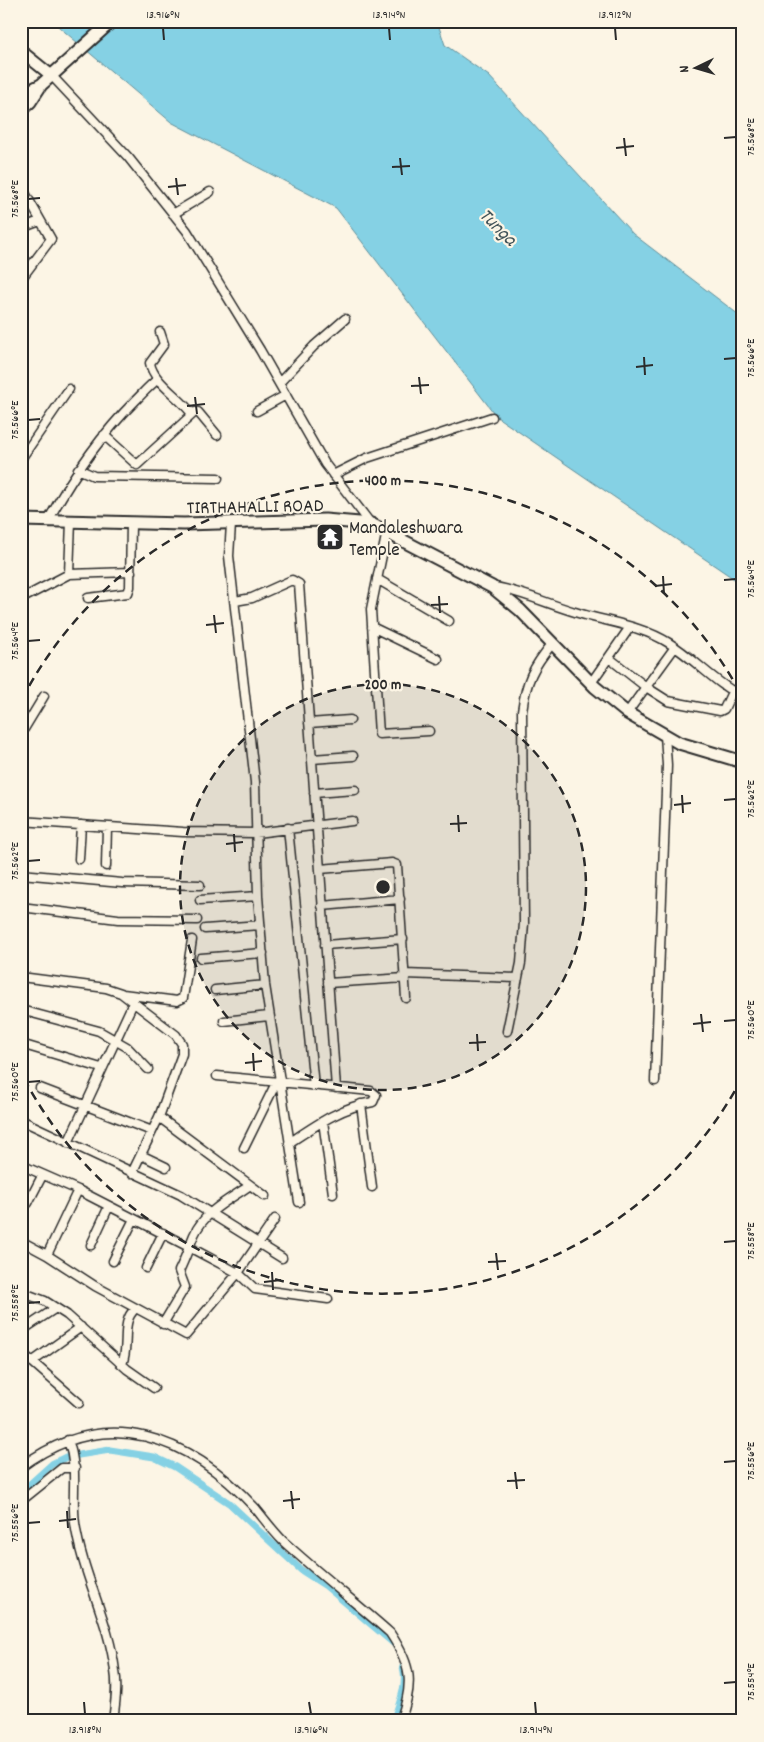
<svg xmlns="http://www.w3.org/2000/svg" width="764" height="1742" font-family="Dekko,sans-serif">
	<style>
		.built { fill: #f2dcce }
		.water { fill: #85d1e4; stroke: #618f9a }
		.lines { fill: none; stroke-linecap: round; stroke-linejoin: round }
		.canal { stroke: #85d1e4; stroke-width: 7 }
		.minor-casing { stroke: #2b2b2b; stroke-width: 11 }
		.major-casing { stroke: #2b2b2b; stroke-width: 14 }
		.highway-casing { stroke: #2b2b2b; stroke-width: 15 }
		.minor { stroke: #fcf5e5; stroke-width: 8 }
		.major { stroke: #fcf5e5; stroke-width: 10 }
		.highway { stroke: #fcf5e5; stroke-width: 11 }
		.ticks { fill: none; stroke: #2b2b2b; stroke-width: 2 }
		.ring { fill: none; stroke: #2b2b2b; stroke-width: 2.5; stroke-dasharray: 9 6 }
		.labels { text-anchor: middle; stroke-width: 4.5; stroke-linejoin: round; paint-order: stroke }
		.street-label { font-size: 19px; fill: #2b2b2b; stroke: #fcf5e5 }
		.poi-label { font-size: 19px; fill: #2b2b2b; stroke: #fcf5e5; text-anchor: start }
		.water-label { font-size: 20px; font-style: italic; fill: #425459; stroke: #fcf5e5 }
		.centre { fill: #2b2b2b; stroke: #fcf5e5; stroke-width: 2.5 }
		.ring-label { font-size: 15px; text-anchor: middle; font-weight: bold; fill: #2b2b2b; stroke: #fcf5e5; stroke-width: 4.5; stroke-linejoin: round; paint-order: stroke }
		.neatline { fill: none; stroke: #2b2b2b; stroke-width: 2 }
		.ticks-label { font-size: 12px; text-anchor: middle; fill: #2b2b2b }
	</style>
	<rect width="100%" height="100%" fill="#fcf5e5"/>
	<filter id="ink" filterUnits="userSpaceOnUse"><feTurbulence type="fractalNoise" baseFrequency=".02" numOctaves="2"/><feDisplacementMap in="SourceGraphic" scale="10" xChannelSelector="R" yChannelSelector="G"/><feConvolveMatrix kernelMatrix="1 2 1 2 8 2 1 2 1" color-interpolation-filters="sRGB"/></filter>
	<g filter="url(#ink)">
		<path class="built" d="M743 800V1018H736Z"/>
		<path class="water" d="M52 21H437L445 45 489 76 633 234 743 318V585L497 417 336 208 171 122Z"/>
		<g class="lines">
			<path class="canal" d="M21 1492 52 1464 66 1457 110 1450 154 1457 175 1467 229 1503 301 1570 326 1586 398 1647
				M393 1721C399 1705 408 1684 403 1667"/>
			<defs>
				<path id="minor" d="M52 76 128 157 187 231 260 350 325 464 371 524
					M21 186 51 239 21 279
					M173 214 210 192
					M21 228 40 221
					M160 332 164 344 150 363C153 382 181 398 192 414
					M279 383 314 346 345 319
					M257 411 286 395
					M104 435 137 465 195 412H198L217 435
					M21 459 69 389
					M78 469 94 476 218 478
					M333 475 367 458 492 417
					M49 519C73 475 100 436 136 400 143 393 150 385 158 379
					M231 524 229 556 255 782 258 896 265 985 299 1202
					M387 531 371 609 379 734 429 731
					M69 574 71 521
					M377 579 449 621
					M495 587C523 592 548 604 575 612 605 622 641 625 669 643 695 659 716 684 743 697
					M88 598 128 593 130 587 131 522
					M21 599 69 574 131 572
					M235 601 252 598 292 580 299 584 336 1088
					M372 627 438 659
					M609 658 646 687 668 701 720 711 724 709 732 692
					M591 683 630 627
					M627 713 675 647
					M309 723 350 720
					M21 734 44 696
					M312 759 353 756
					M314 793 355 790
					M21 821 183 832 256 833 352 821
					M288 828 314 1086
					M21 844 23 821
					M79 859 81 825
					M106 866 107 827
					M320 869 392 863 397 865 406 998
					M21 874 122 883 200 885
					M200 900 258 896
					M322 906 400 899
					M21 907 118 919 197 920
					M205 929 260 925
					M325 945 403 939
					M201 958 263 953
					M405 974 518 978
					M21 977 106 988 121 993 176 1035 182 1044V1054L159 1117 132 1173
					M328 983 405 978
					M215 990 265 985
					M123 994 177 1001 183 998 192 940
					M21 1010 99 1031 127 1047 148 1069
					M224 1021 269 1016
					M507 1031 521 963 524 923 522 711C526 681 533 667 552 644
					M21 1044 101 1068
					M217 1076 371 1091 376 1095 373 1102C341 1107 316 1125 289 1143
					M655 1081 667 765 665 735
					M40 1088 152 1131
					M361 1104 372 1187
					M159 1117 265 1196
					M21 1120 181 1195 282 1258
					M323 1121 333 1194
					M68 1143 133 1003
					M244 1148 276 1083
					M141 1155 166 1167
					M21 1165 78 1190 191 1248 238 1273 255 1289 328 1299
					M21 1199 28 1203 42 1176
					M21 1241 47 1255 95 1286 186 1335 238 1273 275 1219
					M91 1245 109 1206
					M47 1255 78 1190
					M113 1261 134 1219
					M146 1268 163 1233
					M21 1292 45 1301 67 1315 127 1369 154 1388
					M163 1324 185 1287 179 1271C185 1259 189 1247 194 1235 204 1212 230 1199 249 1186
					M21 1331 56 1308
					M21 1352 79 1403
					M32 1362 81 1327
					M122 1364C130 1346 120 1322 135 1309
					M68 1440C79 1471 71 1493 75 1523 82 1574 109 1620 115 1671 118 1687 115 1704 113 1721
					M21 1467C107 1403 189 1436 256 1509 265 1520 273 1531 283 1541 318 1573 355 1602 390 1633 412 1666 414 1684 400 1721
					M21 1501 62 1468H75"/>
				<path id="major" d="M21 51 52 76"/>
				<path id="highway" d="M21 95 41 85 112 21
					M21 110 30 102 41 85
					M21 520 184 524 325 520 371 524 492 587 520 610 595 687 627 713 679 743 743 762"/>
			</defs>
			<use href="#minor" class="minor-casing"/>
			<use href="#major" class="major-casing"/>
			<use href="#highway" class="highway-casing"/>
			<use href="#minor" class="minor"/>
			<use href="#major" class="major"/>
			<use href="#highway" class="highway"/>
		</g>
	</g>
	<path class="ticks" d="M163 28 164 40M389 28 390 40M615 28 616 40M624 138 626 156M724 138 736 137M616 148 634 146M400 158 402 175M392 167 410 166M176 178 178 195M168 187 186 185M28 199 40 198M644 357 645 375M724 359 736 358M636 367 653 365M419 377 421 394M411 386 429 385M195 397 197 414M187 406 205 404M28 420 40 419M663 576 664 594M724 580 736 579M655 586 672 584M439 596 440 613M431 605 448 604M214 615 216 633M206 625 224 623M28 641 40 640M682 795 683 813M724 800 736 799M674 805 691 803M458 815 459 832M450 824 467 823M234 834 235 852M226 844 243 842M28 861 40 860M701 1014 703 1032M724 1021 736 1020M693 1024 711 1022M477 1034 478 1051M469 1043 486 1042M253 1053 254 1071M245 1063 262 1061M28 1082 40 1081M724 1242 736 1241M496 1253 498 1270M488 1262 506 1261M272 1272 273 1290M264 1282 281 1280M28 1303 40 1302M724 1462 736 1461M515 1472 517 1489M507 1481 525 1480M291 1491 293 1509M283 1501 300 1499M67 1511 68 1528M59 1521 76 1519M28 1523 40 1522M724 1683 736 1682M84 1702 85 1714M309 1702 311 1714M535 1702 536 1714"/>
	<circle cx="383" cy="887" r="203" fill="#2b2b2b" fill-opacity=".12"/>
	<g class="ring">
		<circle cx="383" cy="887" r="203"/>
		<path d="M742 1078A407 407 0 0 1 22 1075M22 699A407 407 0 0 1 742 696"/>
	</g>
	<defs>
		<symbol id="temple-square" viewBox="-11 -11 22 22"><rect x="-9" y="-9" width="18" height="18" rx="4" fill="#2b2b2b" stroke="#fcf5e5"/><path d="M0-6L5-2H3V0L6.5 2.5H4V6H1.5V3h-3V6H-4V2.5H-6.5L-3 0V-2H-5Z" fill="#fff"/></symbol>
	</defs>
	<g fill-rule="evenodd">
		<use href="#temple-square" x="314" y="521" width="32" height="32"/>
	</g>
	<g class="labels">
		<g class="street-label">
			<text transform="translate(255 505) rotate(-1)" y="7">TIRTHAHALLI ROAD</text>
		</g>
		<g class="poi-label">
			<text x="349" y="533">Mandaleshwara<tspan x="349" dy="22">Temple</tspan></text>
		</g>
		<g class="water-label">
			<text transform="translate(499 226) rotate(45)" y="7">Tunga</text>
		</g>
	</g>
	<circle cx="383" cy="887" r="8" class="centre"/>
	<g class="ring-label">
		<text x="383" y="485">400 m</text>
		<text x="383" y="689">200 m</text>
	</g>
	<rect width="764" height="1742" fill="none" stroke="#fcf5e5" stroke-width="55"/>
	<g transform="translate(696 68) rotate(265)" stroke="#fcf5e5" stroke-width="4" paint-order="stroke">
	<path d="M0-4L9 19L0 12L-9 19Z" fill="#2b2b2b"/>
	<text y="-8" font-size="14" font-weight="bold" text-anchor="middle" fill="#2b2b2b">N</text>
	</g>
	<rect x="28" y="28" width="708" height="1686" class="neatline"/>
	<g class="ticks-label">
		<text x="163" y="18">13.916°N</text>
		<text x="389" y="18">13.914°N</text>
		<text x="615" y="18">13.912°N</text>
		<text transform="translate(750 137) rotate(-90)" y="4">75.568°E</text>
		<text transform="translate(14 199) rotate(-90)" y="4">75.568°E</text>
		<text transform="translate(750 358) rotate(-90)" y="4">75.566°E</text>
		<text transform="translate(14 420) rotate(-90)" y="4">75.566°E</text>
		<text transform="translate(750 579) rotate(-90)" y="4">75.564°E</text>
		<text transform="translate(14 641) rotate(-90)" y="4">75.564°E</text>
		<text transform="translate(750 799) rotate(-90)" y="4">75.562°E</text>
		<text transform="translate(14 861) rotate(-90)" y="4">75.562°E</text>
		<text transform="translate(750 1020) rotate(-90)" y="4">75.560°E</text>
		<text transform="translate(14 1082) rotate(-90)" y="4">75.560°E</text>
		<text transform="translate(750 1241) rotate(-90)" y="4">75.558°E</text>
		<text transform="translate(14 1303) rotate(-90)" y="4">75.558°E</text>
		<text transform="translate(750 1461) rotate(-90)" y="4">75.556°E</text>
		<text transform="translate(14 1523) rotate(-90)" y="4">75.556°E</text>
		<text transform="translate(750 1682) rotate(-90)" y="4">75.554°E</text>
		<text x="85" y="1733">13.918°N</text>
		<text x="311" y="1733">13.916°N</text>
		<text x="536" y="1733">13.914°N</text>
	</g>
</svg>
